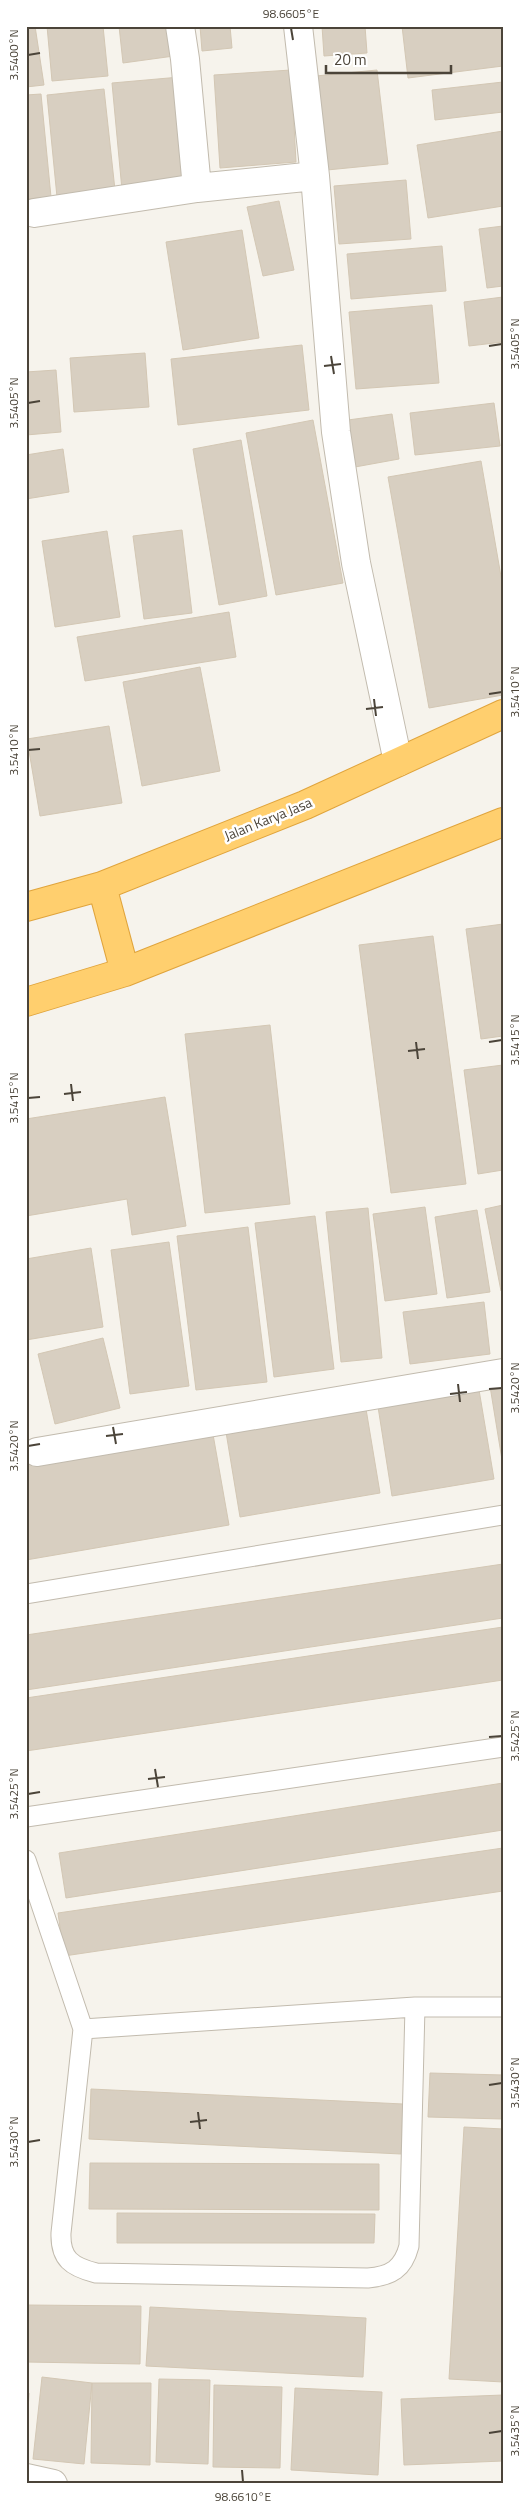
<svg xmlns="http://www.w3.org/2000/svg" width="529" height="2510" font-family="'Titillium Web',sans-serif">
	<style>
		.building { fill: #d8cfc1; stroke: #d3c7b4 }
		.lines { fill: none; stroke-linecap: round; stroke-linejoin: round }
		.lane-casing { stroke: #c2bbae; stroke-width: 21 }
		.street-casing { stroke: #c2bbae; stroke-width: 30 }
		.highway-casing { stroke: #e0a43c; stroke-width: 30 }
		.lane { stroke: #fff; stroke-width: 19 }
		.street { stroke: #fff; stroke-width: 28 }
		.highway { stroke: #ffcf6e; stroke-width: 28 }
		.ticks { fill: none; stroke: #4b4439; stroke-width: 2 }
		.labels { text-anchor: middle; stroke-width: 5; stroke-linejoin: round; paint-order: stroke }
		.street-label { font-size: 14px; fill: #4b4439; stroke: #fff }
		.neatline { fill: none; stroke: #4b4439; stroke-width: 2 }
		.ticks-label { font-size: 12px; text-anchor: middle; fill: #4b4439 }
	</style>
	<rect width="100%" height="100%" fill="#f6f3ec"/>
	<path class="building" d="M26 26H35L44 85 26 87Z
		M47 26H103L108 76 52 81Z
		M119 26H171L174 56 123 63Z
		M200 26H230L232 48 202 51Z
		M322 26H365L367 53 324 56Z
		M402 26H503V66L408 78Z
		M291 70 296 162 220 168 214 75Z
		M377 70 388 164 327 170 316 76Z
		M180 77 189 184 122 190 112 83Z
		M503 82V112L435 120 432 90Z
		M104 89 115 190 57 197 47 95Z
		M41 94 51 197 26 199V95Z
		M503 131V206L428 218 417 145Z
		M406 180 411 239 339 244 334 186Z
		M279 201 294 270 263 276 247 207Z
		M503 226V286L487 288 479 229Z
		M242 230 259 338 183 350 166 242Z
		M442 246 446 291 351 299 347 254Z
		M503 297V342L469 346 464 302Z
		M432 305 439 383 356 389 349 312Z
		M302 345 309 410 178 425 171 359Z
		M145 353 149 407 74 412 70 358Z
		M56 370 61 432 26 435V372Z
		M494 403 500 446 415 455 410 413Z
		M392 414 399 459 355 467 348 420Z
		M313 420 343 583 276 595 246 433Z
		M241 440 267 596 219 605 193 449Z
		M63 449 69 492 26 499V455Z
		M481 461 503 588V695L429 708 388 477Z
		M182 530 192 613 144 619 133 536Z
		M107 531 120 617 55 627 42 541Z
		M229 612 236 657 85 681 77 637Z
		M200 667 220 771 142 786 123 682Z
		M109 726 122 803 40 816 27 739Z
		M503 924V1036L481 1039 466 929Z
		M433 936 466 1184 391 1193 359 945Z
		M270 1025 290 1204 205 1213 185 1034Z
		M503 1065V1170L478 1174 464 1070Z
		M165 1097 186 1226 132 1235 127 1199 26 1216V1119Z
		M503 1205V1291H501L485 1209Z
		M425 1207 437 1294 385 1301 373 1214Z
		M368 1208 382 1358 341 1362 326 1212Z
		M477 1210 490 1292 447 1298 435 1217Z
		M315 1216 334 1369 274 1377 255 1223Z
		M248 1227 267 1382 196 1390 177 1236Z
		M169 1242 189 1386 130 1394 111 1250Z
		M91 1248 103 1327 26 1340V1259Z
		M484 1302 490 1354 410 1364 403 1312Z
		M103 1338 120 1408 55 1424 38 1354Z
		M477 1378 494 1479 392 1496 376 1394Z
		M503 1378V1466L489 1380Z
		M364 1397 380 1493 240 1517 224 1420Z
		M211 1423 229 1525 26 1560V1455Z
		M503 1564V1618L26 1690V1635Z
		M503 1627V1680L26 1751V1698Z
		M503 1783V1830L66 1898 59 1853Z
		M503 1848V1891L64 1956 58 1913Z
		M430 2073 503 2075V2119L428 2117Z
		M91 2089 403 2104 401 2154 89 2139Z
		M464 2127 503 2129V2382L449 2379Z
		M90 2163 379 2164V2210L89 2209Z
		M117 2213 375 2214 374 2243H117Z
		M26 2305 141 2306 140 2364 26 2362Z
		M150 2307 366 2318 363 2377 146 2366Z
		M42 2377 92 2383 84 2464 33 2459Z
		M159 2379 210 2380 208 2464 156 2462Z
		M92 2383H151L150 2465 91 2463Z
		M214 2385 282 2387 280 2468 213 2467Z
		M295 2388 382 2392 378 2475 291 2470Z
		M26 2392 29 2393 26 2448Z
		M503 2395V2461L404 2465 401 2399Z"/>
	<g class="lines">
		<defs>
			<path id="lane" d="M26 1594 503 1515
				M26 1817 503 1747
				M26 1860 83 2029 415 2007H503
				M83 2029 61 2233C60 2259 72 2267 96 2273L368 2278C391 2276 403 2269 409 2246L415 2007"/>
			<path id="street" d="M180 26 185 59 197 188
				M298 26 315 176 336 432 356 563 398 762
				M34 213 197 188 315 176
				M37 1452 503 1373
				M26 2478 53 2484"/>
			<path id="highway" d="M102 886 125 972
				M26 907 102 886 305 805 503 714
				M26 1002 125 972 503 822"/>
		</defs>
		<use href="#lane" class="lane-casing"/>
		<use href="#street" class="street-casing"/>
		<use href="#highway" class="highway-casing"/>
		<use href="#lane" class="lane"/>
		<use href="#street" class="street"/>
		<use href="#highway" class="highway"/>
	</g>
	<path class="ticks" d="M291 28 293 40M28 55 40 53M489 346 502 344M331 356 334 374M324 366 341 364M28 403 40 401M489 694 502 692M374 699 376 716M366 709 383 707M28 750 40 749M416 1042 418 1059M489 1042 502 1040M408 1051 425 1049M71 1084 73 1101M64 1094 81 1092M28 1098 40 1097M458 1384 460 1402M489 1389 502 1388M450 1394 467 1392M113 1427 116 1444M106 1436 123 1434M28 1446 40 1444M489 1737 502 1736M155 1769 158 1787M148 1779 165 1777M28 1794 40 1792M489 2085 502 2083M198 2112 200 2129M190 2122 207 2120M28 2142 40 2140M489 2433 502 2431M242 2470 243 2482"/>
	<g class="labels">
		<g class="street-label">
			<text transform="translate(268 819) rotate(-22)" y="5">Jalan Karya Jasa</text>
		</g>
	</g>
	<rect width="529" height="2510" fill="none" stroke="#ffffff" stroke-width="55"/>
	<path d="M326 65v8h125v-8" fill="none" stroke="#4b4439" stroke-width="2.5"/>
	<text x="334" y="65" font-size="15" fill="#4b4439" stroke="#ffffff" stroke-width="4" paint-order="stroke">20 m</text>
	<rect x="28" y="28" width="474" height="2454" class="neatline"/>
	<g class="ticks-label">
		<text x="291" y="18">98.6605°E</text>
		<text transform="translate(14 55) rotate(-90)" y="4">3.5400°N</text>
		<text transform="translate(515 344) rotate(-90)" y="4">3.5405°N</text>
		<text transform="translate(14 403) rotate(-90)" y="4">3.5405°N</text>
		<text transform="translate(515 692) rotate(-90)" y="4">3.5410°N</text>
		<text transform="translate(14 750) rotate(-90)" y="4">3.5410°N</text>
		<text transform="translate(515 1040) rotate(-90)" y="4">3.5415°N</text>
		<text transform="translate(14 1098) rotate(-90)" y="4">3.5415°N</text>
		<text transform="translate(515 1388) rotate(-90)" y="4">3.5420°N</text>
		<text transform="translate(14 1446) rotate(-90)" y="4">3.5420°N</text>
		<text transform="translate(515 1736) rotate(-90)" y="4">3.5425°N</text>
		<text transform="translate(14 1794) rotate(-90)" y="4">3.5425°N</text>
		<text transform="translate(515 2083) rotate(-90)" y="4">3.5430°N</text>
		<text transform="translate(14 2142) rotate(-90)" y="4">3.5430°N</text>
		<text transform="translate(515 2431) rotate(-90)" y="4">3.5435°N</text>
		<text x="243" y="2501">98.6610°E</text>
	</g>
</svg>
